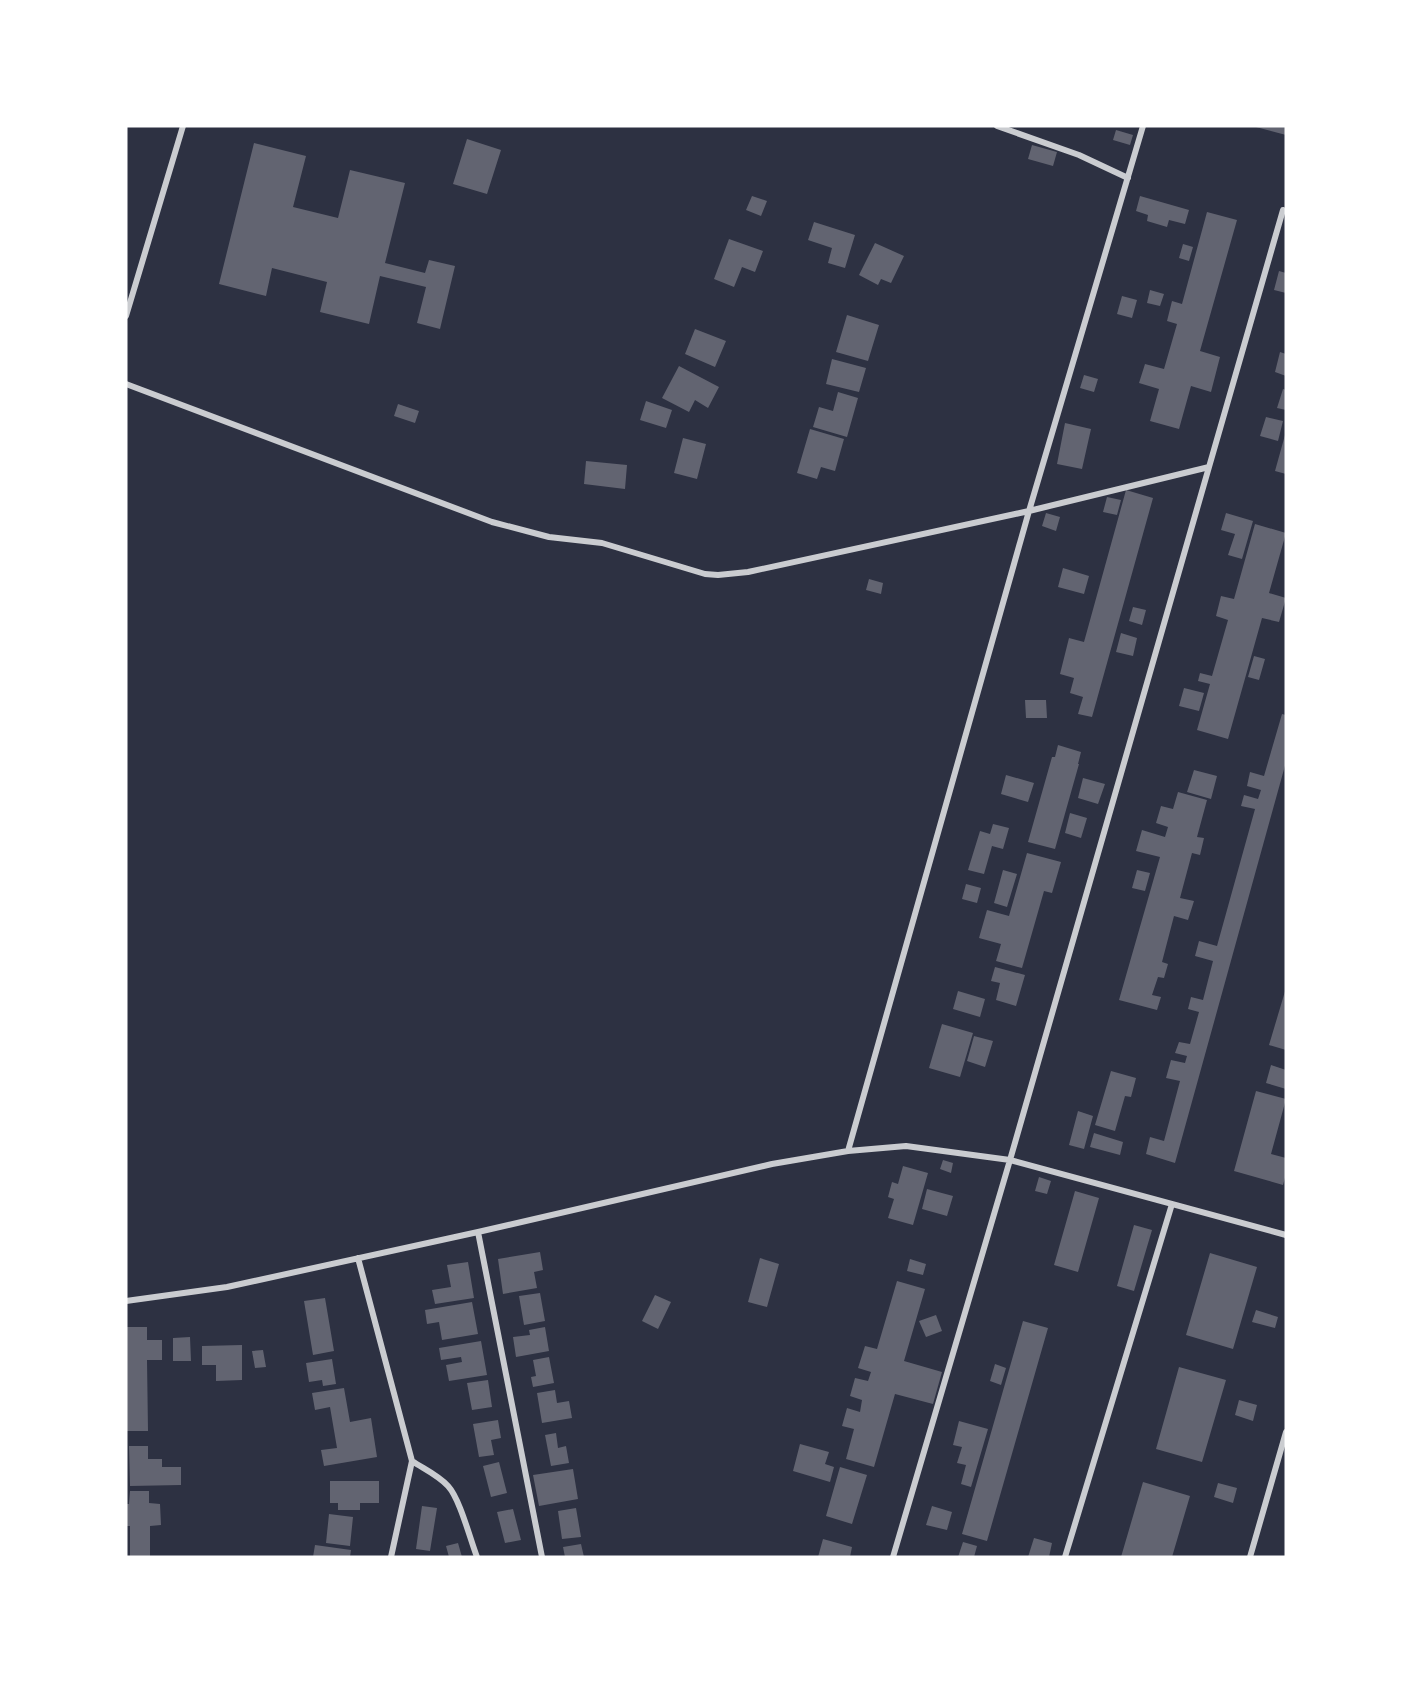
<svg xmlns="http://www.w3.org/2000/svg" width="1412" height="1683" font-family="Spectral,serif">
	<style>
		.building { fill: #626471 }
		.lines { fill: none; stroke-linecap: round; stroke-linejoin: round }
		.minor { stroke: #caccd0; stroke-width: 6 }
	</style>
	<rect width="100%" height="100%" fill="#2d3142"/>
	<path class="building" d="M1256 126H1286V135L1256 127Z
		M1116 130 1133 135 1130 145 1113 140Z
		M467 139 501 150 487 194 453 184Z
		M254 143 306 156 293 207 338 218 350 170 405 183 385 263 425 273 429 260 455 266 440 329 417 323 426 287 380 276 369 324 320 312 327 282 272 268 266 296 219 284Z
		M1032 145 1057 152 1053 166 1028 159Z
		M752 196 767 201 761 216 746 210Z
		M1140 196 1189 210 1185 224 1169 220 1167 227 1147 221 1148 215 1136 211Z
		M1207 212 1237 220 1200 351 1220 357 1211 392 1191 386 1179 429 1150 421 1159 389 1139 383 1145 364 1164 369 1177 324 1167 321 1172 301 1182 304Z
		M814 222 855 235 845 268 828 263 832 248 808 240Z
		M729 239 763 251 755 272 742 267 734 287 714 279Z
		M875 243 904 256 891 283 881 279 878 285 859 275Z
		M1183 244 1193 247 1189 261 1179 258Z
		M1279 271 1286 273V293L1274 290Z
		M1150 290 1164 294 1160 306 1147 303Z
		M1122 296 1137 300 1132 318 1117 314Z
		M847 315 879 325 868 361 836 352Z
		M695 329 726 341 715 367 685 354Z
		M1280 352 1286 354V376L1275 372Z
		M832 359 866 368 859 392 826 384Z
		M679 366 719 387 708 408 695 400 689 412 662 398Z
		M1084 375 1098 379 1094 392 1080 388Z
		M1283 389 1286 390V410L1277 408Z
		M838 392 858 398 847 437 813 427 819 407 833 411Z
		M646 401 672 410 666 428 640 420Z
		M398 404 419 411 415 423 394 416Z
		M1266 417 1283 421 1278 441 1260 436Z
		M1065 423 1091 429 1082 469 1057 464Z
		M810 429 844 439 835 471 821 467 817 479 797 473Z
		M1285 435H1286V474L1275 471Z
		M683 438 706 444 697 479 674 473Z
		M586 461 627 465 625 489 584 484Z
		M1126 490 1153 498 1092 717 1078 714 1083 697 1070 693 1074 678 1060 674 1069 638 1084 642Z
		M1107 497 1121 500 1117 515 1103 512Z
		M1046 513 1060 517 1056 531 1042 526Z
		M1226 513 1253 521 1242 559 1228 555 1235 534 1221 530Z
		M1255 524 1286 533 1269 593 1286 598 1279 622 1262 618 1228 739 1197 730 1210 684 1198 681 1200 673 1212 676 1228 620 1216 616 1221 596 1234 599Z
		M1063 568 1089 576 1084 594 1058 587Z
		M869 579 883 583 881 594 866 590Z
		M1133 607 1146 610 1142 625 1129 621Z
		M1121 633 1137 638 1133 656 1116 652Z
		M1254 656 1265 659 1259 680 1248 677Z
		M1184 688 1204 693 1199 711 1179 706Z
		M1025 700H1046L1047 718H1026Z
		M1282 714 1286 715V762L1175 1163 1146 1154 1150 1137 1164 1141 1180 1081 1166 1078 1171 1060 1185 1063 1187 1056 1175 1053 1179 1042 1190 1044 1199 1012 1188 1009 1191 997 1203 1000 1213 961 1195 956 1199 941 1217 946 1255 809 1241 806 1244 795 1258 799 1261 790 1247 786 1250 772 1264 776Z
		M1058 745 1081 752 1078 764H1079L1055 849 1028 842 1052 757H1055Z
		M1194 770 1217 776 1211 799 1187 792Z
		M1006 775 1034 783 1028 802 1001 794Z
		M1083 778 1105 784 1098 804 1078 798Z
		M1178 792 1207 800 1197 837 1204 838 1200 855 1192 853 1180 898 1194 901 1188 920 1174 916 1162 962 1168 964 1164 978 1158 977 1152 995 1161 997 1157 1010 1119 1000 1160 857 1136 851 1142 830 1165 837 1168 827 1156 823 1161 806 1173 809Z
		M1070 813 1087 818 1081 838 1065 833Z
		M993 824 1009 828 1003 849 992 846 984 874 968 870 980 831 990 834Z
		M1027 853 1061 862 1052 893 1044 891 1022 968 996 961 1001 944 979 938 987 910 1009 916Z
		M1003 870 1017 874 1007 907 994 903Z
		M1137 870 1150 873 1145 891 1132 888Z
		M966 884 981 888 977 903 962 899Z
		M995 967 1025 975 1016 1006 996 1000 1000 983 991 981Z
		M1286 988V1050L1269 1045Z
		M958 991 985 999 980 1017 953 1009Z
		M942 1024 973 1033 960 1077 929 1068Z
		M974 1036 993 1041 985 1067 967 1061Z
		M1271 1065 1286 1070V1089L1266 1083Z
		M1111 1071 1136 1078 1131 1097 1125 1096 1115 1131 1095 1125Z
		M1256 1091 1286 1099 1271 1154 1286 1158V1174L1283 1185 1234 1171Z
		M1078 1111 1093 1116 1084 1149 1069 1145Z
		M1094 1133 1123 1142 1120 1155 1090 1147Z
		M943 1160 953 1163 951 1173 940 1169Z
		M903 1166 928 1173 913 1225 888 1218 894 1199 888 1197 892 1182 898 1184Z
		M1039 1177 1051 1181 1047 1194 1035 1191Z
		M927 1189 953 1196 947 1216 922 1209Z
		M1075 1191 1099 1198 1078 1272 1054 1265Z
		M1134 1225 1152 1230 1134 1291 1117 1286Z
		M540 1252 543 1270 534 1272 537 1288 503 1294 498 1259Z
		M1210 1253 1257 1267 1233 1349 1186 1335Z
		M760 1258 779 1264 767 1307 748 1302Z
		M910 1259 926 1264 923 1275 907 1271Z
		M468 1262 474 1298 435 1304 432 1290 451 1287 447 1265Z
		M897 1281 925 1289 904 1361 942 1372 933 1404 895 1394 874 1467 846 1459 854 1429 842 1426 847 1408 860 1412 862 1400 850 1396 855 1378 868 1381 871 1372 858 1368 865 1346 877 1349Z
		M540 1293 545 1321 524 1325 519 1296Z
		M655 1295 671 1302 658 1329 642 1321Z
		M325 1298 334 1351 313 1355 304 1301Z
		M472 1302 478 1334 442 1340 439 1322 427 1324 425 1310Z
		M1256 1310 1278 1317 1275 1328 1252 1322Z
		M936 1315 942 1331 926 1337 919 1321Z
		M1023 1321 1048 1328 987 1541 962 1534Z
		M127 1327H147V1340H162V1360H147L148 1431H126Z
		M545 1327 549 1351 516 1357 513 1337 530 1335 529 1330Z
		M190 1337 191 1361H173V1338Z
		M481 1341 487 1375 449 1381 446 1365 462 1362 461 1357 441 1360 439 1348Z
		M242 1345V1380L216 1381V1365H202V1346Z
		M263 1350 266 1367 255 1368 252 1351Z
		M549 1357 554 1383 533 1387 531 1377 536 1376 533 1360Z
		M332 1359 336 1384 323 1386 322 1380 309 1382 306 1363Z
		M995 1364 1006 1368 1001 1385 990 1381Z
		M1179 1367 1226 1380 1202 1462 1156 1449Z
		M488 1380 492 1407 472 1410 467 1383Z
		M344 1388 350 1422 371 1418 377 1457 324 1466 321 1450 337 1448 330 1407 315 1410 312 1393Z
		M555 1390 557 1403 569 1401 572 1418 542 1423 537 1393Z
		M1239 1400 1257 1405 1253 1421 1235 1415Z
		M498 1420 501 1438 491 1440 494 1455 479 1457 473 1424Z
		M959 1421 988 1429 971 1487 961 1484 966 1465 957 1463 962 1447 953 1445Z
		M556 1433 558 1448 566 1446 569 1463 551 1466 545 1435Z
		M800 1444 829 1452 825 1464 834 1467 830 1482 793 1471Z
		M129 1446H148V1459H162V1467H181V1485L130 1486Z
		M499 1462 507 1493 491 1497 483 1466Z
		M840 1467 867 1475 852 1524 826 1516Z
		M573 1469 578 1499 539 1506 533 1475Z
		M330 1481H379V1503H360V1510H338V1503H330Z
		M1143 1482 1190 1496 1172 1557H1121Z
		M1218 1483 1237 1488 1233 1503 1214 1497Z
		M130 1491H149V1503L160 1504 161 1525 150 1526V1557H130V1526H126V1504H129Z
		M422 1506 437 1508 430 1551 416 1549Z
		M932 1506 952 1512 947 1530 926 1525Z
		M576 1508 581 1537 562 1539 558 1511Z
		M513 1509 521 1540 505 1543 497 1512Z
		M329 1514 353 1517 350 1546 326 1543Z
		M1034 1538 1052 1543 1049 1557H1028Z
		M823 1539 852 1547 850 1557H818Z
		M963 1542 977 1546 974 1557H958Z
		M458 1543 462 1557H449L446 1546Z
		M581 1544 584 1557H565L563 1547Z
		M315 1545 351 1550 350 1557H313Z"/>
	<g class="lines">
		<path class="minor" d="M997 126 1079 155 1128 178
			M126 316 183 126
			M126 384 492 522 549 537 602 543 705 574 718 575 748 572 1029 511 1209 467 1283 210
			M848 1151 1029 511 1143 126
			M478 1232 542 1557
			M358 1258 412 1461 391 1557
			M126 1301 227 1287 478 1232 772 1164 848 1151 906 1146 1010 1160 1286 1235
			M412 1461C424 1469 438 1475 448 1486 460 1499 470 1539 477 1557
			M893 1557 1010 1160 1209 467
			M1065 1557 1172 1204
			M1250 1557 1286 1432"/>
	</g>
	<rect width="1412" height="1683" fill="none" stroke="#ffffff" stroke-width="255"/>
</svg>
